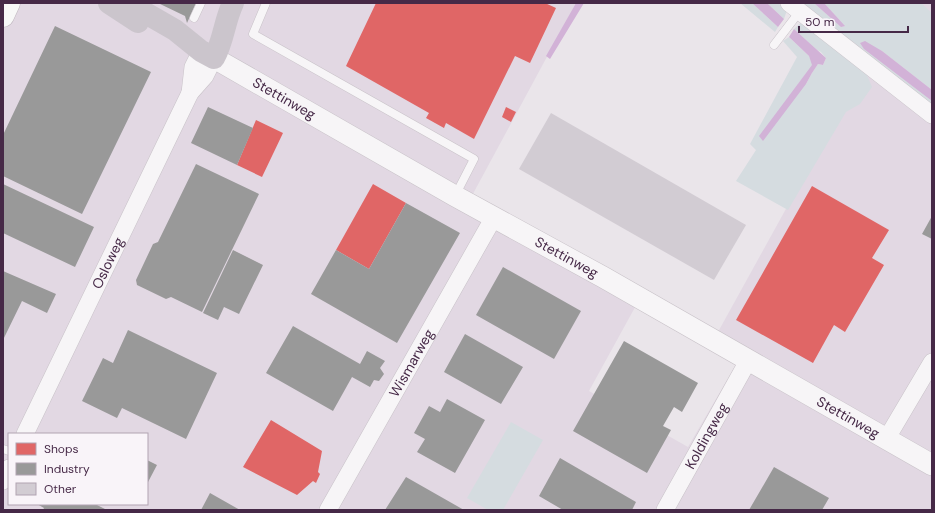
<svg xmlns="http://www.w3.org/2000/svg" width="935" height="513" font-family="'DM Sans',sans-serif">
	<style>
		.built { fill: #e2d8e3; fill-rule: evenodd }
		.green { fill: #d5dce0 }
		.water { fill: #d2b2d7 }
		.shops { fill: #e06666 }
		.industry { fill: #999 }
		.building { fill: #d2ccd3 }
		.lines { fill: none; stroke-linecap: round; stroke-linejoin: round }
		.service-casing { stroke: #c8c2c8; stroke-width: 9 }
		.minor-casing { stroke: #c8c2c8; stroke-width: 18 }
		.tertiary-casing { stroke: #c8c2c8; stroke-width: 22 }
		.trunk-casing { stroke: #bfb7bf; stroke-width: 23 }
		.service { stroke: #f7f5f7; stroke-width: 8 }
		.minor { stroke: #f7f5f7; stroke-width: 17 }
		.tertiary { stroke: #f7f5f7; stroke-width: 21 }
		.secondary { stroke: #cbc5cc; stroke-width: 22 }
		.trunk { stroke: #f8f8f8; stroke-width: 22 }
		.labels { text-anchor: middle; stroke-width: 4; stroke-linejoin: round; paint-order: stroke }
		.street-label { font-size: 14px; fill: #462947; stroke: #f9f4f9 }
	</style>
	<rect width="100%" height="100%" fill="#eae5ea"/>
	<path class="built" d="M11 3H576L468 203 639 300 589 391 688 447 741 356 713 341 866 64 791 3H932V510H3V22ZM9 434H147V504H9Z"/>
	<path class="green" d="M740 3H752L778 27 775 32Z
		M767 3H778L787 10 784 19Z
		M799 3H814L841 27 845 26 824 3H921L932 13V90L882 51 860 43 864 49 932 101V107Z
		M802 22 867 75 872 87 860 104 846 112 788 210 736 181 756 150 750 144 797 57 783 41 789 37 809 56 813 65 798 84H806L812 73 818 64 823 65 826 58 821 52 817 50 794 29Z
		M511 422 543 440 503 510H488L467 498Z"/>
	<path class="water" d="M576 3H584L550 59 546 56Z
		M752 3H767L784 19 778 27Z
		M814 3H824L845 26 841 27Z
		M794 29 826 58 823 65 818 64 812 73 806 84 763 141 759 136 812 65 809 56 789 37Z
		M865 41 882 51 932 90V101L864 49 860 43Z"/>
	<path class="shops" d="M376 3H545L556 8 530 63 515 56 474 139 446 123 444 128 426 118 429 113 346 66Z
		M506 107 516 112 511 122 502 117Z
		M256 120 283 133 262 177 237 165Z
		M373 184 406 203 369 269 336 250Z
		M812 186 889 230 872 258 884 265 845 332 834 325 813 363 736 320Z
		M271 420 322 451 318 472 320 474 316 483 313 481 297 495 243 467Z"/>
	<path class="industry" d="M158 3H196L187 23 185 16Z
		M55 26 151 72 82 214 3 176V135Z
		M208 107 253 128 237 165 191 143Z
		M196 164 259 194 202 312 171 297 166 299 137 285 136 280 153 244 158 242Z
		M3 184 94 227 75 267 3 233Z
		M406 203 460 233 397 343 311 294 336 250 369 269Z
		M932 216V239L922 234Z
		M233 250 263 265 239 314 224 307 218 320 203 313Z
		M503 267 581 311 554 359 476 315Z
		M3 271 56 294 47 313 22 301 3 340Z
		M293 326 360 364 367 351 385 361 380 368 384 374 379 381 374 380 370 387 352 377 333 411 266 373Z
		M128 330 217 373 186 439 122 408 117 418 82 401 103 358 113 363Z
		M465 334 523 367 501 404 444 372Z
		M624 341 698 383 682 412 674 407 663 426 671 430 647 473 573 431Z
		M447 399 485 420 455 473 417 452 425 439 414 433 429 406 440 412Z
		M560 458 636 502 632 510H563L539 496Z
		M147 460 157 465 147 484Z
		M774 467 829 498 822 510H749Z
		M406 477 464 510H385Z
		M210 493 240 510H201Z
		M37 504H95L107 510H43L44 508Z"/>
	<path class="building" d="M551 113 746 225 714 280 519 169Z"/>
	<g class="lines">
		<defs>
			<path id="service" d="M266 3 253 34 474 159 455 196
				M194 18 201 3
				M774 45 800 11
				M3 449 9 451"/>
			<g id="minor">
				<path d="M789 3 932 115"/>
				<path d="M190 93 193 67 201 51"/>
				<path id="s1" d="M25 434 190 93 205 76 214 58"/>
				<path d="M887 438 932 362"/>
				<path d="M3 481 9 468"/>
				<path id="s2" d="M328 510 494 217"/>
				<path id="s3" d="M665 510 748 361"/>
			</g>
			<g id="tertiary">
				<path id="s4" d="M214 58 455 196 603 277 932 465"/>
			</g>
			<path id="trunk" d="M3 16 9 3"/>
		</defs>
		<use href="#service" class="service-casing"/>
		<use href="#minor" class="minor-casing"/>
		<use href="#tertiary" class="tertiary-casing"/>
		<use href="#trunk" class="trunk-casing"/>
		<use href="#service" class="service"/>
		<use href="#minor" class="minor"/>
		<use href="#tertiary" class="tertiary"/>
		<path class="secondary" d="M109 3 138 22
			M128 3 175 30 201 51 214 58C224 40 224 22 233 3"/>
		<use href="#trunk" class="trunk"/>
	</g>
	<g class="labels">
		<g class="street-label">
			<text dy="5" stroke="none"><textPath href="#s4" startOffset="81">Stettinweg</textPath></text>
			<text dy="5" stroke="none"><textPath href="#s4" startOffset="405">Stettinweg</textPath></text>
			<text dy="5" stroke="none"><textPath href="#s1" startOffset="190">Osloweg</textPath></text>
			<text dy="5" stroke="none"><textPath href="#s2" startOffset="169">Wismarweg</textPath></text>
			<text dy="5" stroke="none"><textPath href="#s4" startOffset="729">Stettinweg</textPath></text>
			<text dy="5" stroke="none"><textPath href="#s3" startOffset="85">Koldingweg</textPath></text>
		</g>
	</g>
	<rect width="935" height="513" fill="none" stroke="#462947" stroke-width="8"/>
	<rect x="8" y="433" width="140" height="72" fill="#f9f4f9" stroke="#b1a3b2"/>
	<rect x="16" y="443" width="20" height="12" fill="#e06666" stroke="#b1a3b2"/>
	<text x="44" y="453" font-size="12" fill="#462947">Shops</text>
	<rect x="16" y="463" width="20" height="12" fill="#999999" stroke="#b1a3b2"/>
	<text x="44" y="473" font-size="12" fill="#462947">Industry</text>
	<rect x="16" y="483" width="20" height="12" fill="#d2ccd3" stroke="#b1a3b2"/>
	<text x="44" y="493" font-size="12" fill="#462947">Other</text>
	<path d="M799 26v6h109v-6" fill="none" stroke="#462947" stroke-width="2"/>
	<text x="805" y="26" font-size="12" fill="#462947" stroke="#f9f4f9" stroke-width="3" paint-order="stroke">50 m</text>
</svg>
